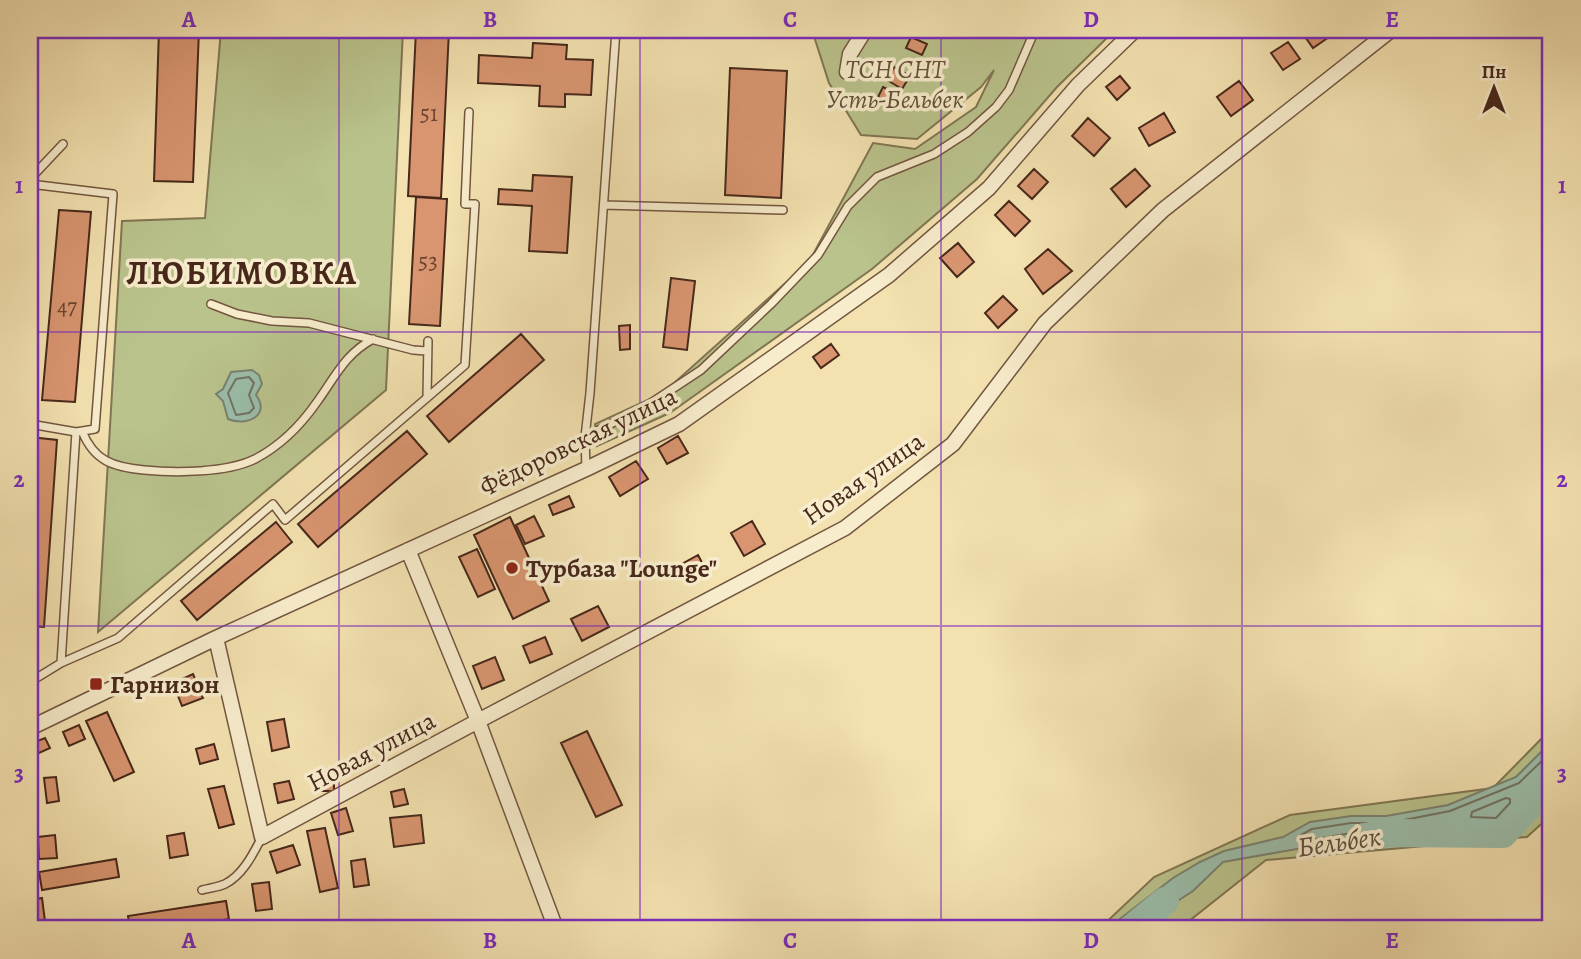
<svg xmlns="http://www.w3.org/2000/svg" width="1581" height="959" font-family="Alegreya,serif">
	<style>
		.green { fill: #bac38c; stroke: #807653; stroke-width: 2 }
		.water { fill: #9bbeab; stroke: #798271; stroke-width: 2 }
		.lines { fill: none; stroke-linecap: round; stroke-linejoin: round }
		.shore { stroke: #717362; stroke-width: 2 }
		.river { stroke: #9bbeab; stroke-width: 28 }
		.building { fill: #d89570; stroke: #47281a; stroke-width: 2 }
		.service-casing { stroke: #725640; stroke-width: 10 }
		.minor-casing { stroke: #725640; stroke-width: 17 }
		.service { stroke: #f7eccc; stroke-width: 7 }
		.minor { stroke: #f7eccc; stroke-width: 14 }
		.grid { fill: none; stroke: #7b2cbf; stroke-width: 2; stroke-opacity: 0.55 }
		.poi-dot { fill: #8f2418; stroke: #f7eccc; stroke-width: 2.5 }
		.labels { text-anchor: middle; stroke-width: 7; stroke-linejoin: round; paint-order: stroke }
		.number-label { font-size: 23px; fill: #6b4330 }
		.park-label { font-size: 26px; font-style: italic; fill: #644f36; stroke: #f7eccc }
		.street-label { font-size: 26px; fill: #47281a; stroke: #f7eccc }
		.poi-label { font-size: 26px; font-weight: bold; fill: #47281a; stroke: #f7eccc; text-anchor: start }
		.water-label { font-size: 28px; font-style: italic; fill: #5c4e3e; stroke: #f7eccc }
		.district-label { font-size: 33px; font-weight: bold; letter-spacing: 2px; fill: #47281a; stroke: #f7eccc }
		.neatline { fill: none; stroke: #7b2cbf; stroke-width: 2.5 }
		.grid-label { font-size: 23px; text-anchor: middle; font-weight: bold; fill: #7b2cbf }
	</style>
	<rect width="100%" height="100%" fill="#f3e1b0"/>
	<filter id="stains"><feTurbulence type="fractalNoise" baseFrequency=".00286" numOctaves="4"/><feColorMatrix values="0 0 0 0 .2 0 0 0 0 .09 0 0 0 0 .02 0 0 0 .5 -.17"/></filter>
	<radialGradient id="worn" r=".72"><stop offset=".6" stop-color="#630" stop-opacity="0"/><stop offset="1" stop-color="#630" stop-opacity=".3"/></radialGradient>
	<path class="green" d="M221 30H403L386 390 98 632 122 221 205 218Z
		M812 30H1115L1057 87 977 179 872 269 670 413 597 446 595 424 663 393 809 262 873 143 915 149 976 107 994 70 981 87 917 139 861 135 829 83Z
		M1551 729V815L1527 837 1266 860 1179 929H1099L1154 877 1290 815 1493 788Z"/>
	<path class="water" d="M252 370 259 375 262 384 256 395C271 415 247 427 228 419L223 401 216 394 223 389 231 372Z
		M1551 742V782L1503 834 1388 833 1223 862 1193 891 1148 920 1139 922 1131 929H1107L1173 878 1200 862 1224 851 1283 837 1310 822 1351 816H1386L1448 805 1516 777Z"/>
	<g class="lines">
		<path class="shore" d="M249 377 254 383 249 395 254 408 249 413 236 415 228 393 236 379Z
			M1551 752 1519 783 1450 811 1404 820 1401 824 1405 827H1499L1543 781 1551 778
			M1506 798 1510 799V803L1496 818 1471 817 1472 812Z
			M1351 823H1369L1372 827 1369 830 1304 841 1300 838 1301 835 1312 829Z"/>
		<path class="river" d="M1364 837 1388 833 1503 834 1551 782
			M1131 929 1165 901"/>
	</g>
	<path class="building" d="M159 30H199L193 182 154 181Z
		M416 30H449L441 198 408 196Z
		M1303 30H1324L1329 37 1313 48 1301 31Z
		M911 37 927 44 922 55 906 48Z
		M1288 42 1300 59 1283 70 1271 53Z
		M533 43 567 45 566 59 593 60 591 95 565 94V107L539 106 540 86 478 83 479 55 532 58Z
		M894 67 910 76 902 89 887 80Z
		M730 68 787 71 781 198 725 195Z
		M1120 76 1130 88 1117 100 1106 87Z
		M1239 81 1253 100 1231 116 1217 97Z
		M883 87 901 96 896 106 878 97Z
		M1164 113 1175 132 1149 146 1139 128Z
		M1088 118 1110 138 1094 156 1072 136Z
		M1034 169 1048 182 1032 199 1018 186Z
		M1135 169 1150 186 1126 207 1111 189Z
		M533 175 572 177 567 253 529 251 532 206 498 204 499 189 532 191Z
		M416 197 447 199 440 326 409 324Z
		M1009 201 1030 221 1015 236 995 215Z
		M59 210 91 212 75 402 42 400Z
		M958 243 974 262 957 277 940 258Z
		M1048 249 1072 271 1043 294 1025 269Z
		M671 278 695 281 687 350 663 347Z
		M1003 296 1017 310 998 328 985 313Z
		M630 325V349L620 350 619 326Z
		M521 334 544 360 449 442 427 416Z
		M831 344 839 355 821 368 813 357Z
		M407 431 427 454 318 547 298 524Z
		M678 436 688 453 667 464 658 448Z
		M30 437 57 440 44 627 30 626Z
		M636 461 648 479 620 496 609 477Z
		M569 496 574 507 553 515 549 505Z
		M534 516 544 536 525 544 516 525Z
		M510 517 549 601 513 619 474 535Z
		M752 521 765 544 744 556 731 533Z
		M276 522 292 542 197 620 181 601Z
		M477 549 495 589 478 597 459 557Z
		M698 555 707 572 691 581 682 564Z
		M598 606 609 627 582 641 571 619Z
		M545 637 552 654 530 663 523 646Z
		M495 657 504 680 482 689 473 666Z
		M193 674 203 698 182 706 173 683Z
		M107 712 134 772 114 781 86 721Z
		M284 719 289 747 272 751 267 722Z
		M79 725 85 739 69 746 63 732Z
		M587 731 622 805 596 817 561 743Z
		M45 738 50 748 30 757V744Z
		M214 744 218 759 200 764 196 749Z
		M315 771H334V791H315Z
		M56 777 59 801 47 803 44 778Z
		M289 781 294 799 278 803 274 784Z
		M224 786 234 824 219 828 208 789Z
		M404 789 408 804 394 807 391 792Z
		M346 808 353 831 338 835 331 813Z
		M421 815 424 843 394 847 390 818Z
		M325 828 338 888 320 892 307 831Z
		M184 833 188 855 170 858 167 836Z
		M55 835 57 858 39 859 38 837Z
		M293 845 300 865 277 873 270 852Z
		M116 859 119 877 42 890 39 872Z
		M365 859 369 885 354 887 351 861Z
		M269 882 272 909 256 911 252 884Z
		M34 883 36 899 30 900V884Z
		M42 898 46 929H30V900Z
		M226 901 229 919 166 929H130L128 916Z
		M121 920 123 929H96L95 926Z"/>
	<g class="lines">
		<defs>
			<path id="service" d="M30 179 63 144
				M30 184 113 194 95 429 76 432
				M604 205 783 210
				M211 304 237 314 272 321 309 323 413 350 427 351
				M427 398 428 341
				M30 424 76 432 61 663
				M82 431C94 461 113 467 144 470 175 473 227 473 255 459 280 446 301 425 317 402 335 377 345 354 373 339
				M585 437 648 405 701 370 771 304 818 255 848 206 877 177 934 154 968 132 996 107 1009 90 1035 30
				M586 469 585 437 590 393 616 30
				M30 682 61 663 118 638 273 504 285 520 465 365 475 204H465L469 112
				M202 890C209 888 219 887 225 884 243 875 253 854 262 837
				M1543 929 1551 924"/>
			<path id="minor" d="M847 72 850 54 865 30
				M408 550 478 721 556 929
				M216 638 262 837 478 721 845 528 953 444 1045 323 1163 210 1391 30
				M30 728 216 638 586 469 679 424 889 275 989 188 1078 85 1135 30"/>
		</defs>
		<use href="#service" class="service-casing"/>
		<use href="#minor" class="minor-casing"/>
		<use href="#service" class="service"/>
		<use href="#minor" class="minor"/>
	</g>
	<path class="grid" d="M339 30V929M640 30V929M941 30V929M1242 30V929M30 332H1551M30 626H1551"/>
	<g class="poi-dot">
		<circle cx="512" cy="568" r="7"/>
		<rect x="89" y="677" width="14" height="14" rx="3.5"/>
	</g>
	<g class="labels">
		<g class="number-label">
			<text x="429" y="121">51</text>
			<text x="428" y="269">53</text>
			<text x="67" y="314">47</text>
		</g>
		<g class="park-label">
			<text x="895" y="78">ТСН СНТ<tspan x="895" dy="30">Усть-Бельбек</tspan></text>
		</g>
		<g class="street-label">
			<text transform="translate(578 441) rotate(-26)" y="9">Фёдоровская улица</text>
			<text transform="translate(863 478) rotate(-35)" y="9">Новая улица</text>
			<text transform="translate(371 751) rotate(-28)" y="9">Новая улица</text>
		</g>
		<g class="poi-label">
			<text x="526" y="577">Турбаза "Lounge"</text>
			<text x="110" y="693">Гарнизон</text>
		</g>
		<g class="water-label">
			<text transform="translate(1339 841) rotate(-8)" y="10">Бельбек</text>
		</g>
		<g class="district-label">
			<text x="242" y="284">ЛЮБИМОВКА</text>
		</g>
	</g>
	<rect width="1581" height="959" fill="none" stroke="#f3e1b0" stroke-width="77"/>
	<g transform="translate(1494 88)" stroke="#f7eccc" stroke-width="5" paint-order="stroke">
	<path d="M0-5L12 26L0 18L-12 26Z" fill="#47281a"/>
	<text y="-10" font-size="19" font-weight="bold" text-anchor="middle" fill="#47281a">Пн</text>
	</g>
	<rect x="38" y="38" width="1504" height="882" class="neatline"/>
	<g class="grid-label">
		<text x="189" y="27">A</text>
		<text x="490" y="27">B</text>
		<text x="790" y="27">C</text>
		<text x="1091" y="27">D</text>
		<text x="1392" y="27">E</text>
		<text x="19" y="193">1</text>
		<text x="1562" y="193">1</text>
		<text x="19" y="487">2</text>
		<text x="1562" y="487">2</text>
		<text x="19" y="781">3</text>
		<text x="1562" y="781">3</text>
		<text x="189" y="948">A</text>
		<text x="490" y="948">B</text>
		<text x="790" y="948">C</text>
		<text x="1091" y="948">D</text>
		<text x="1392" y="948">E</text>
	</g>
	<rect width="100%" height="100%" filter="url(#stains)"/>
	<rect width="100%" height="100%" fill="url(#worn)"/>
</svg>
